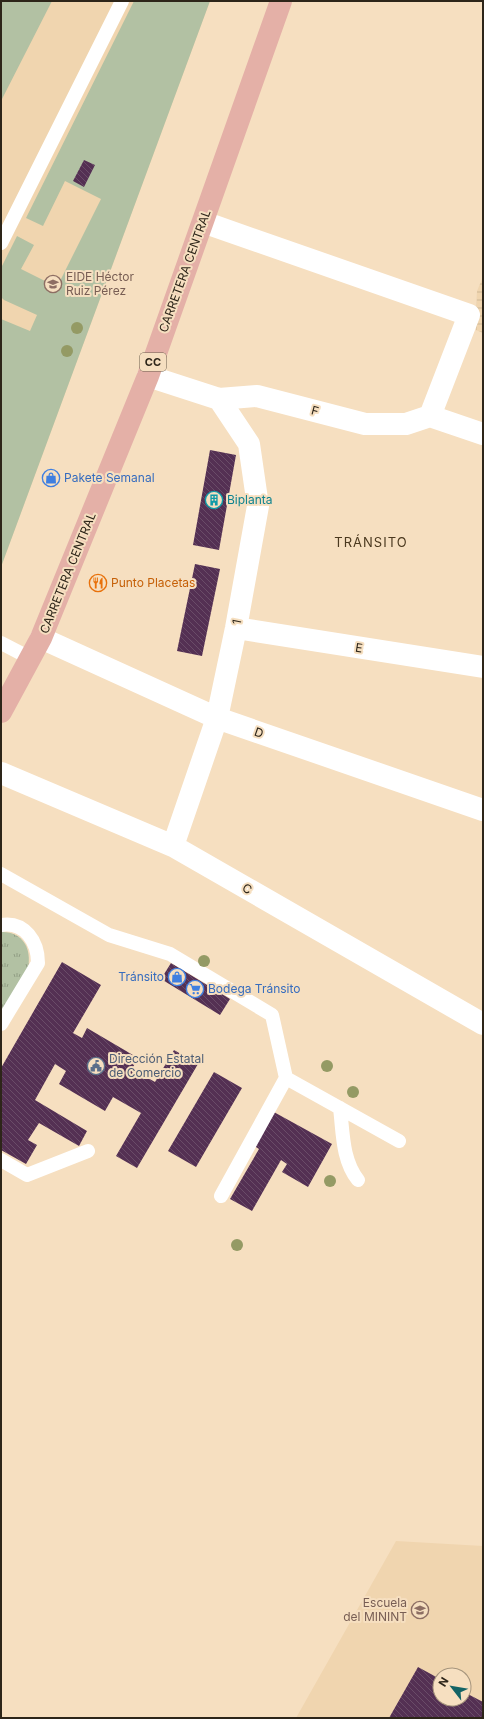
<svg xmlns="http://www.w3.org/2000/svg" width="484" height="1719" font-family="Inter,sans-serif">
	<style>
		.built { fill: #f0d5af; fill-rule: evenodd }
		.industrial { fill: url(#industrial-grid) }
		.grass { fill: url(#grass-tufts) }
		.garden { fill: #b2c1a3 }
		.building { fill: url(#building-back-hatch) }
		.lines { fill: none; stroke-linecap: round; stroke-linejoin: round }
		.lane { stroke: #fff; stroke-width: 14 }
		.street { stroke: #fff; stroke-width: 22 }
		.primary { stroke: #e4b0a7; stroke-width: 22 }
		.tree { fill: #949a64 }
		.labels { text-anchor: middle; stroke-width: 4; stroke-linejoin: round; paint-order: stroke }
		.shield { fill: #f6dfc0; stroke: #695d4b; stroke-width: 1 }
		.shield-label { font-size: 11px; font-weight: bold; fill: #2d2519 }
		.street-label { font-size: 12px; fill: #2d2519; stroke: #f6dfc0 }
		.education-label { font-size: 12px; fill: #785e54; stroke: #f6dfc0; text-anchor: start }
		.shop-label { font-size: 12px; fill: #366cbe; stroke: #f6dfc0; text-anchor: start }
		.culture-label { font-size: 12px; fill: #0d838f; stroke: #f6dfc0; text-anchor: start }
		.food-label { font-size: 12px; fill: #c56008; stroke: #f6dfc0; text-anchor: start }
		.service-label { font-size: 12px; fill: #4e5e75; stroke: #f6dfc0; text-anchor: start }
		.neighbourhood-label { font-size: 13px; letter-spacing: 1px; fill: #4b391f; stroke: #f6dfc0 }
	</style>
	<defs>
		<pattern id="industrial-grid" width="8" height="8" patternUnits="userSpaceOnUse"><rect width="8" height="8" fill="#f0d5af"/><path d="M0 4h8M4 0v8" fill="none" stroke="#ceb796"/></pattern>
		<pattern id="grass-tufts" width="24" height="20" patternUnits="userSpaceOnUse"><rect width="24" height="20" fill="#b2c1a3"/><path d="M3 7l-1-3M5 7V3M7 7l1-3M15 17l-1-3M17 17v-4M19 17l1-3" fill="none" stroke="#919d84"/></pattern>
		<pattern id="building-back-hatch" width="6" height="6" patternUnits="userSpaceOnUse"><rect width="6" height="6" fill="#543053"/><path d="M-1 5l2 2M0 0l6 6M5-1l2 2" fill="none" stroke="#6a4c68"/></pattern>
	</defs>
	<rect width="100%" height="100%" fill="#f6dfc0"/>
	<path class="built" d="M1 1H210L1 567Z
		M396 1541 483 1546V1718H296ZM440 1675H464V1699H440Z"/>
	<path class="industrial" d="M483 277V333L476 330 477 291Z"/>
	<path class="grass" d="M1 932C22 931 32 948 28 968L1 1012Z"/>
	<path class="garden" d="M1 1H52L1 101Z
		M134 1H210L1 567V319L30 331 37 315 4 300 1 297V268L17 236 34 245 21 269 57 287 101 199 65 181 43 226 26 218Z"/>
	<path class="building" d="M84 160 95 165 84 187 73 181Z
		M210 450 236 455 219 550 193 545Z
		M195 564 220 569 202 656 177 651Z
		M62 962 101 985 73 1033 82 1038 87 1028 138 1058 132 1069 155 1082 174 1050 198 1064 137 1168 116 1156 141 1113 113 1097 105 1111 59 1084 66 1071 55 1064 35 1100 87 1131 79 1146 39 1123 28 1140 37 1145 26 1164 1 1150V1068Z
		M171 963 230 999 220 1015 161 979Z
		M214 1072 242 1088 196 1167 168 1151Z
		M272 1111 332 1144 308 1187 282 1172 287 1164 281 1160 252 1211 230 1199 259 1149 253 1145Z
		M418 1667 440 1679V1699H464V1692L483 1702V1718H389Z"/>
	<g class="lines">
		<path class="lane" d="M1 243 122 1
			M1 643 30 658
			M1 874 109 935 170 954 272 1015 286 1078
			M1 925C25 921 38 942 38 963L1 1024
			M340 1108C343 1132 342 1160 358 1180
			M1 1160 27 1175 88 1151
			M221 1196 286 1078 399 1141"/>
		<path class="street" d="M203 222 469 315 430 416
			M148 376 219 399 257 396 365 424H406L430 416 483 434
			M236 628 483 667
			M41 638 217 718 483 810
			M1 773 173 846 483 1024
			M173 846 217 718 236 628 258 506 249 444 219 399"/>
		<path class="primary" d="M1 712 41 638 148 376 281 1"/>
	</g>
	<g class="tree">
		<circle cx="77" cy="328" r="6"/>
		<circle cx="67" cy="351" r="6"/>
		<circle cx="204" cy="961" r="6"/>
		<circle cx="327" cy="1066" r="6"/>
		<circle cx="353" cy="1092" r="6"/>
		<circle cx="330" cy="1181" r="6"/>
		<circle cx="237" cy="1245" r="6"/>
	</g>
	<defs>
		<symbol id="school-ring" viewBox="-11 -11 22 22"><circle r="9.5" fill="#f6dfc0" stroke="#8d6e63" stroke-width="1.5"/><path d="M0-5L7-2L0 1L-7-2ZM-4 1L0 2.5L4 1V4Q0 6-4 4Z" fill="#8d6e63"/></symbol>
		<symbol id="shop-ring" viewBox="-11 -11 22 22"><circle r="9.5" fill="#f6dfc0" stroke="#3f7fe0" stroke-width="1.5"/><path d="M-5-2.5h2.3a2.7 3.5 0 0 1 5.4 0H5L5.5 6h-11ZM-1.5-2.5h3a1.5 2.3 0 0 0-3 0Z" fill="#3f7fe0"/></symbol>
		<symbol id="building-ring" viewBox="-11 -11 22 22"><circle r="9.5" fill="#f6dfc0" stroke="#0f9aa8" stroke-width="1.5"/><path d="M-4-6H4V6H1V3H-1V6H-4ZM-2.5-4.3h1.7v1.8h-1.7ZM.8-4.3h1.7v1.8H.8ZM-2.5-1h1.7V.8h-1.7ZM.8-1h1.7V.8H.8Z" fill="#0f9aa8"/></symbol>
		<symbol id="restaurant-ring" viewBox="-11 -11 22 22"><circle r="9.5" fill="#f6dfc0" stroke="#e8710a" stroke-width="1.5"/><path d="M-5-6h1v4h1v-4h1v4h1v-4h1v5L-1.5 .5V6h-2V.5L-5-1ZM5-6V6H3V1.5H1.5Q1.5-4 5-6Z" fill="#e8710a"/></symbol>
		<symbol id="supermarket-ring" viewBox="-11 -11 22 22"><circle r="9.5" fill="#f6dfc0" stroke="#3f7fe0" stroke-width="1.5"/><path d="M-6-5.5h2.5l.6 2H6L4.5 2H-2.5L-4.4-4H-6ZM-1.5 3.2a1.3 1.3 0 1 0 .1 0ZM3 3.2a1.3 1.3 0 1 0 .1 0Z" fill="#3f7fe0"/></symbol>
		<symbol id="civic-ring" viewBox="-11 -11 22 22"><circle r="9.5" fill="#f6dfc0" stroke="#5c6f8a" stroke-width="1.5"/><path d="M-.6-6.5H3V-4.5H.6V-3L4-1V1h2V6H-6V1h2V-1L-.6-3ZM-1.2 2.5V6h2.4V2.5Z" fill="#5c6f8a"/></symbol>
		<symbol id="university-ring" viewBox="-11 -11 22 22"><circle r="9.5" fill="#f6dfc0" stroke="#8d6e63" stroke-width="1.5"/><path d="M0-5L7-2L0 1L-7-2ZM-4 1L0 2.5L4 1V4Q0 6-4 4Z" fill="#8d6e63"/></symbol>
	</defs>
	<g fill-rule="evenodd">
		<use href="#school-ring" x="43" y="274" width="20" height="20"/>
		<use href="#shop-ring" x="41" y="468" width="20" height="20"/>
		<use href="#building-ring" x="204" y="490" width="20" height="20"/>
		<use href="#restaurant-ring" x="88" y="573" width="20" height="20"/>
		<use href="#shop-ring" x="167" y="967" width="20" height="20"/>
		<use href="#supermarket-ring" x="185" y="979" width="20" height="20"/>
		<use href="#civic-ring" x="86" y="1056" width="20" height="20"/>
		<use href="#university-ring" x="410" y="1600" width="20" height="20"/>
	</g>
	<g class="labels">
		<rect class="shield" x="140" y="353" width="26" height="18" rx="3"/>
		<g class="shield-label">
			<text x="153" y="366">CC</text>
		</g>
		<g class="street-label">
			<text transform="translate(185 271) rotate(-70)" y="4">CARRETERA CENTRAL</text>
			<text transform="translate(315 411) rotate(15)" y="4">F</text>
			<text transform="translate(68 573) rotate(-68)" y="4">CARRETERA CENTRAL</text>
			<text transform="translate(237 622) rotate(-79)" y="4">1</text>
			<text transform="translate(359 648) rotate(9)" y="4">E</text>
			<text transform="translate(259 733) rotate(19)" y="4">D</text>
			<text transform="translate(247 889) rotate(30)" y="4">C</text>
		</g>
		<g class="education-label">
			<text x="66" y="281">EIDE Héctor<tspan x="66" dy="14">Ruiz Pérez</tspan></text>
			<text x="407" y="1607" text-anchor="end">Escuela<tspan x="407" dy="14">del MININT</tspan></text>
		</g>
		<g class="shop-label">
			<text x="64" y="482">Pakete Semanal</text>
			<text x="164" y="981" text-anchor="end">Tránsito</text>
			<text x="208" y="993">Bodega Tránsito</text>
		</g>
		<g class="culture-label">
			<text x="227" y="504">Biplanta</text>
		</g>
		<g class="food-label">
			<text x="111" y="587">Punto Placetas</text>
		</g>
		<g class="service-label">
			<text x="109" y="1063">Dirección Estatal<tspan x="109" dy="14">de Comercio</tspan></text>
		</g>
		<g class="neighbourhood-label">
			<text x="371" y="547">TRÁNSITO</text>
		</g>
	</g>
	<rect width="484" height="1719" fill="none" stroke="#2d2519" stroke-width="4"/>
	<g transform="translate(452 1687) rotate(301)"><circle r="19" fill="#f6dfc0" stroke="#a6957d"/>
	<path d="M0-3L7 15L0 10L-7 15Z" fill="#146466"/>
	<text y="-6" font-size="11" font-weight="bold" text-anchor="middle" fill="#2d2519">N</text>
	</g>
</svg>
